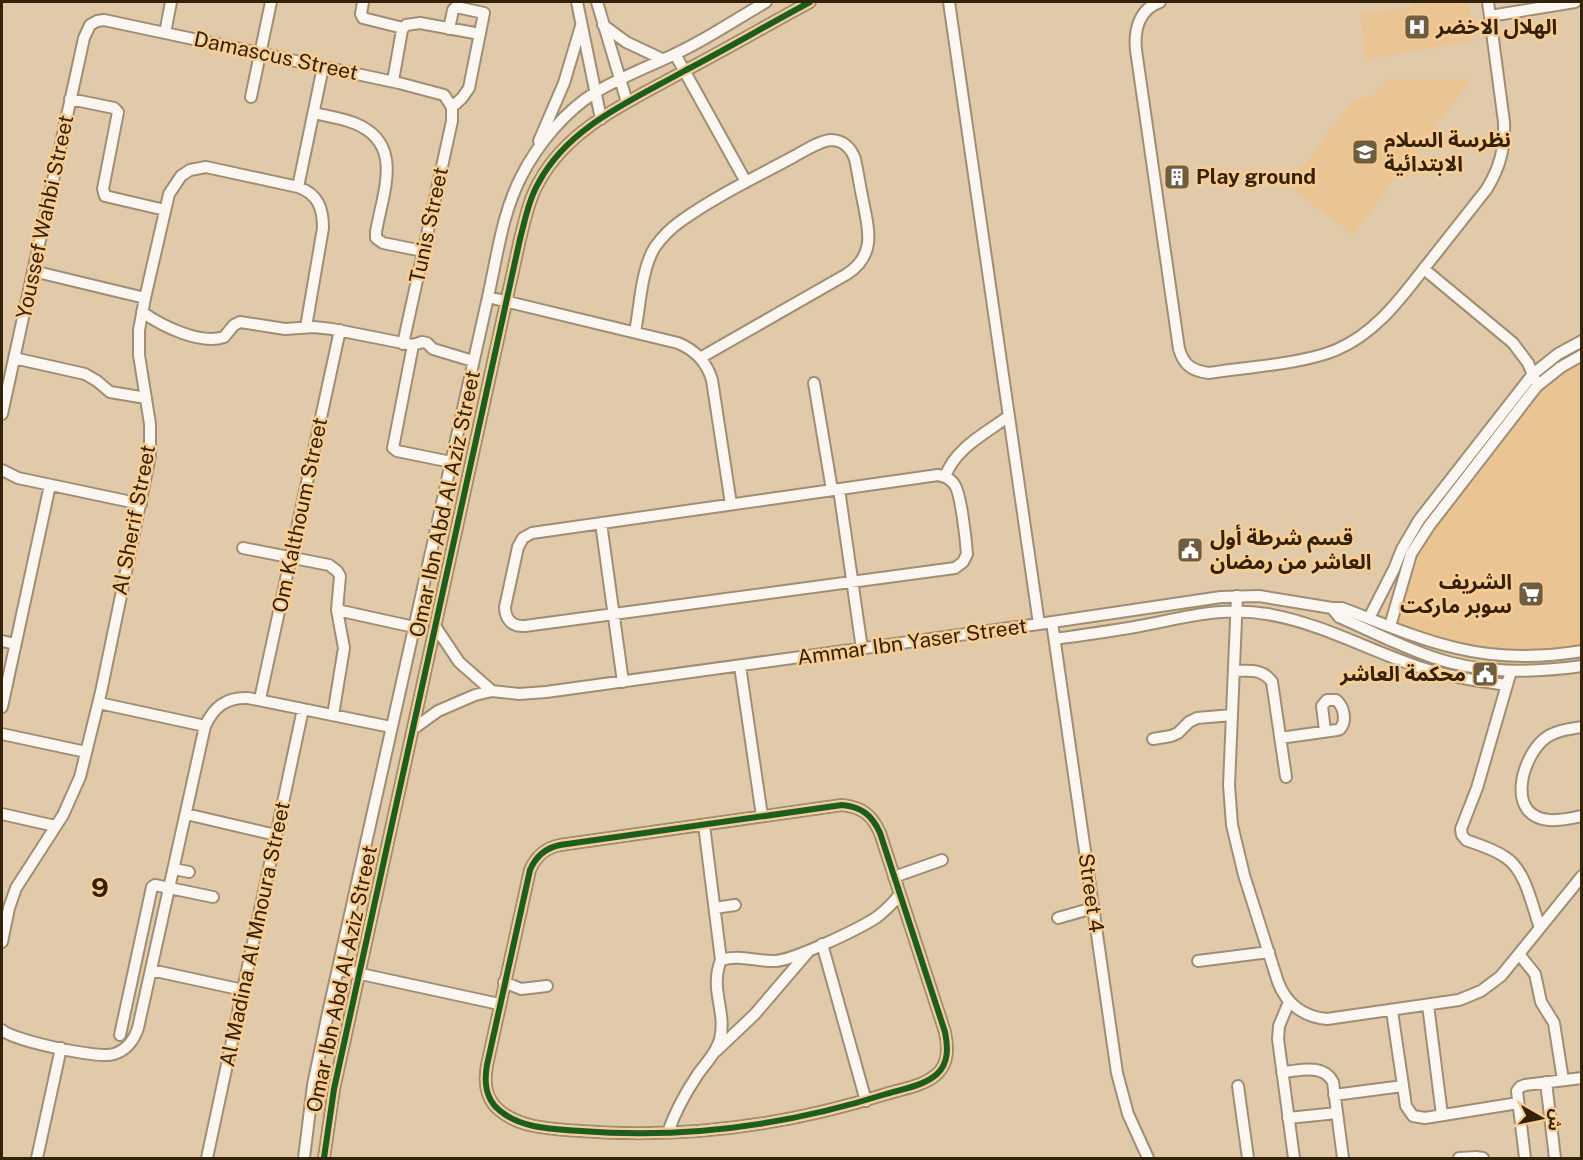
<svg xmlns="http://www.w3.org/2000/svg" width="1583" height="1160" font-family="'Public Sans','Noto Sans Arabic',sans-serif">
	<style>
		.built { fill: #eac593 }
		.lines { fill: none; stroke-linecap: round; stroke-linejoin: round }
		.minor-casing { stroke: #a08e74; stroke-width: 14 }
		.minor { stroke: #faf7f2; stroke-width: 10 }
		.cycleway-casing { stroke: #f8cd93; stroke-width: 10 }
		.cycleway { stroke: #1b5e20; stroke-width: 6 }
		.labels { text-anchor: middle; stroke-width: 5; stroke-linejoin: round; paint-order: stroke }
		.poi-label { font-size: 21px; font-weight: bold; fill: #32220a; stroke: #f8cd93; text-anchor: start }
		.street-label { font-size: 21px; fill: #32220a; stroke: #f8cd93 }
		.district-label { font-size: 27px; font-weight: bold; fill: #32220a; stroke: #f8cd93 }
	</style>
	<rect width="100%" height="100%" fill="#e1caaa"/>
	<path class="built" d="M1411 2H1469L1473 41 1366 60 1360 13 1411 8Z
		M1388 79H1472L1352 235 1288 185 1353 101 1372 96Z
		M1581 350V658L1531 665 1498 664 1376 638 1404 559 1422 528 1524 396 1553 366Z"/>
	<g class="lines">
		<defs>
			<path id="minor" d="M363 2 361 14 363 18 403 28
				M577 2 601 119
				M597 2 627 102
				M949 2 1039 624
				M1160 2C1139 9 1134 30 1136 50L1179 349C1184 366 1193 371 1209 373 1247 367 1302 364 1336 350 1376 333 1400 299 1426 266 1446 241 1466 215 1486 190 1500 168 1505 148 1504 122L1488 2
				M1490 16 1575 2
				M603 25 626 42 662 59
				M449 29 453 10 456 7 484 13 469 88 462 98 452 107
				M165 33 171 2
				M675 54 746 182
				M393 81 402 30 406 25 420 23 480 34
				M251 97 271 2
				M70 99 114 108 118 112 103 189 105 196 165 210
				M314 113C327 116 341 118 354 123 405 143 383 191 376 232V238L383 243 423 251
				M539 141 564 83 581 26
				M298 187 323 67
				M1424 269 1513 343 1528 363 1535 380
				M33 271 145 298
				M488 297 678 343C695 350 707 363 712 380L731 504
				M142 312C162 326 200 345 224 337L234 325 240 322 285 329 314 327 332 329 413 345 422 342 427 343 433 349 473 361
				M635 332C640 307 641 269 655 247 662 237 671 228 681 221 716 196 756 177 793 157 804 151 819 141 831 140 843 140 851 148 855 159 858 173 860 187 863 201 869 231 876 255 847 274L700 358
				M413 345 393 448 397 451 451 462
				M14 358 85 374 97 381 110 392 146 398
				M814 383 832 490
				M2 414 84 38 90 25 97 21 104 20 399 83 444 95 452 107V121L403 344
				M2 470 18 478 141 504
				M938 475C944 476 950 478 954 484 961 492 966 541 967 554L963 562 955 568 525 626C512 627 505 619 505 607L518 547 523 538 532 533Z
				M945 477C955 448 986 433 1009 416
				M839 489 862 649
				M601 523 623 682
				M243 548 329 565 337 571 340 576 337 610 344 648 333 715
				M1237 596 1229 785 1232 825 1244 875 1278 982C1286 1004 1304 1017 1327 1019L1459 1000 1481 991 1501 976 1582 876
				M1332 608 1339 617C1369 630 1400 646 1432 657 1480 674 1531 673 1582 666
				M337 610 414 627
				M1369 618 1394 569 1402 549 1419 520 1533 374 1558 354 1582 341
				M1052 622 1117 1073 1128 1114 1148 1158
				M435 626 459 662 492 691
				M1390 626 1411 554 1429 526 1537 386 1561 367 1582 355
				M1055 639C1083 635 1112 631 1140 626 1183 618 1223 606 1267 614 1321 623 1370 651 1422 668 1450 677 1478 681 1507 685
				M2 641 15 644
				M740 666 762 816
				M1234 671C1249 671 1262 668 1272 682L1286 777
				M1511 671 1477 788 1461 829 1462 835 1466 840C1479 845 1494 849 1505 857 1526 870 1532 906 1540 928
				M260 699 340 330
				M99 703 205 726
				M2 707 50 485
				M1582 727C1568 729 1553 731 1543 740 1521 760 1506 816 1549 820 1560 821 1571 818 1582 816
				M413 729 438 711 475 695 492 691 519 694 546 692 1039 624 1221 597 1259 596 1332 608H1342C1379 622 1417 639 1456 648 1497 658 1540 658 1582 651
				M2 734 86 752
				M1280 738 1337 730 1340 729C1347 721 1344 706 1336 700H1327L1322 706 1325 731
				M1153 739 1171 736 1178 733 1189 722 1197 718 1232 715
				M842 805C862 807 872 815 880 833L945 1032C948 1047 949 1063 937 1074 924 1086 902 1089 886 1094 788 1125 685 1139 581 1131 554 1129 521 1129 499 1110 485 1098 484 1082 487 1065L530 870C536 856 545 848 560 845Z
				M2 814 55 826
				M186 814 276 835
				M174 869 189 872
				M894 877 942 860
				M715 908 735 905
				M1058 918 1093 908
				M2 942 9 908 16 888 63 815 80 777 101 692 150 456V424L139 355V330L145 298 169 194 181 176 190 170 206 167 298 187C318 194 323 208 323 228L306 327
				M822 944 866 1101
				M1519 954 1535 974 1541 1002 1554 1023 1563 1080
				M721 960C740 954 757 962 776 961 796 959 859 929 877 917 886 910 893 903 900 894
				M1198 961 1269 952
				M338 969 499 1004
				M151 970 243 990
				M504 982 521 989 547 986
				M1289 1002 1279 1026 1278 1039 1294 1158
				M1428 1005 1442 1115
				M1392 1011 1406 1106 1413 1116 1425 1118 1518 1103
				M2 1030C15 1041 98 1059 114 1054 127 1050 134 1040 138 1028L205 726C214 707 226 697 248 698L391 727
				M120 1035 152 887 155 885 213 897
				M716 1051 755 1014 808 952
				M1282 1072C1300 1071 1323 1063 1333 1082L1343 1158
				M1546 1082 1555 1158
				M1238 1086 1248 1158
				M1334 1095 1403 1086
				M1288 1118 1337 1113
				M668 1132C675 1112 686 1092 698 1074 706 1063 717 1052 720 1039 727 1011 709 990 721 960L704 825
				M37 1158 61 1048
				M207 1158 303 709
				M304 1158 313 1085 328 1013 488 297C497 257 502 214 521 177 537 145 565 111 596 92 621 77 648 67 675 54 706 40 736 19 766 2
				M324 1158 334 1089 520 239C525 220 529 199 539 182 569 126 633 100 686 70 728 48 769 24 810 2
				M1459 1158 1476 1157 1483 1158
				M1525 1158 1517 1091 1520 1087 1525 1085 1582 1078"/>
		</defs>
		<use href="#minor" class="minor-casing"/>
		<use href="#minor" class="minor"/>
		<defs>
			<path id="cycleway" d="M842 805C862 807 872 815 880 833L945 1032C948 1047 949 1063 937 1074 924 1086 902 1089 886 1094 788 1125 685 1139 581 1131 554 1129 521 1129 499 1110 485 1098 484 1082 487 1065L530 870C536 856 545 848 560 845Z
				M324 1158 334 1089 520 239C525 220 529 199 539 182 569 126 633 100 686 70 728 48 769 24 810 2"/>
		</defs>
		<use href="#cycleway" class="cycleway-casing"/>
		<use href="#cycleway" class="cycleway"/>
	</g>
	<defs>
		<symbol id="hospital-square" viewBox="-11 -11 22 22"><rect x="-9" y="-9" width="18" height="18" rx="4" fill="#6f5d42" stroke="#f8cd93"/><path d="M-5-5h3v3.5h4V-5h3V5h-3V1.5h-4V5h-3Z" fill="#fff"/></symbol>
		<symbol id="school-square" viewBox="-11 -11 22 22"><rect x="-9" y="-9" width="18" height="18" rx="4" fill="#6f5d42" stroke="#f8cd93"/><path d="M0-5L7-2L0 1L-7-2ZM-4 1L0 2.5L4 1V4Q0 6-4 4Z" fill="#fff"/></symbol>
		<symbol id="building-square" viewBox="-11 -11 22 22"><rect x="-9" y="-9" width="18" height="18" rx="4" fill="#6f5d42" stroke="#f8cd93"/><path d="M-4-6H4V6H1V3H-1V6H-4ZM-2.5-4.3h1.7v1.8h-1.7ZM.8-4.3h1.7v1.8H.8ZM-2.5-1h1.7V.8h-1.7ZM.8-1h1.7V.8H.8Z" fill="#fff"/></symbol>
		<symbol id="civic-square" viewBox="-11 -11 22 22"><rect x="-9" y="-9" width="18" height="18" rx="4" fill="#6f5d42" stroke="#f8cd93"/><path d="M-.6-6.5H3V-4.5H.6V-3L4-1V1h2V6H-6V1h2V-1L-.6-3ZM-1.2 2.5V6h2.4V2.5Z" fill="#fff"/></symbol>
		<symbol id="supermarket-square" viewBox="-11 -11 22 22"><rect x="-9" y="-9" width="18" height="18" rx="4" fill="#6f5d42" stroke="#f8cd93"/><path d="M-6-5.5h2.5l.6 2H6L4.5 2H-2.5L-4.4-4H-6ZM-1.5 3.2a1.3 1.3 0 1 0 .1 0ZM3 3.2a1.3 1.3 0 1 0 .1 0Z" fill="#fff"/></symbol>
	</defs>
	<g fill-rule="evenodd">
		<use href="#hospital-square" x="1402" y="12" width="30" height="30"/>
		<use href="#school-square" x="1350" y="137" width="30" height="30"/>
		<use href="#building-square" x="1162" y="162" width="30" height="30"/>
		<use href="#civic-square" x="1175" y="535" width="30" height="30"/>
		<use href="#supermarket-square" x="1516" y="579" width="30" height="30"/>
		<use href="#civic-square" x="1470" y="659" width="30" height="30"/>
	</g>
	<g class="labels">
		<g class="poi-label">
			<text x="1436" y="34">الهلال الاخضر</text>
			<text x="1384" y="147">نظرسة السلام<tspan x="1384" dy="24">الابتدائية</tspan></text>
			<text x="1196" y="184">Play ground</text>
			<text x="1210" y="545">قسم شرطة أول<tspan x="1210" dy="24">العاشر من رمضان</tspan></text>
			<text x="1512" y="589" text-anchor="end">الشريف<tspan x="1512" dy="24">سوبر ماركت</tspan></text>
			<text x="1466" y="681" text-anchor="end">محكمة العاشر</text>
		</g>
		<g class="street-label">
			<text transform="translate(276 56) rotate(12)" y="7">Damascus Street</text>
			<text transform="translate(45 217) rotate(-78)" y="7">Youssef Wahbi Street</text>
			<text transform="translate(429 225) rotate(-78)" y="7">Tunis Street</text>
			<text transform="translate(445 504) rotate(-78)" y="7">Omar Ibn Abd Al Aziz Street</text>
			<text transform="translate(300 515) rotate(-78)" y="7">Om Kalthoum Street</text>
			<text transform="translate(134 520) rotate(-79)" y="7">Al Sherif Street</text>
			<text transform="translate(912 642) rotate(-8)" y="7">Ammar Ibn Yaser Street</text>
			<text transform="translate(1091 893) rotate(82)" y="7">Street 4</text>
			<text transform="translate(255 934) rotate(-78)" y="7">Al Madina Al Mnoura Street</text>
			<text transform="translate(342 979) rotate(-78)" y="7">Omar Ibn Abd Al Aziz Street</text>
		</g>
		<g class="district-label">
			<text x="100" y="897">9</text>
		</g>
	</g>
	<rect width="1583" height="1160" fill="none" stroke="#32220a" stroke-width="6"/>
	<g transform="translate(1541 1118) rotate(99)" stroke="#f8cd93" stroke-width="4.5" paint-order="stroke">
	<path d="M0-4.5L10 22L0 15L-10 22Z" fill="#32220a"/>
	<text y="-9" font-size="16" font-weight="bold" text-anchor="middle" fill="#32220a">ش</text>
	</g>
</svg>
